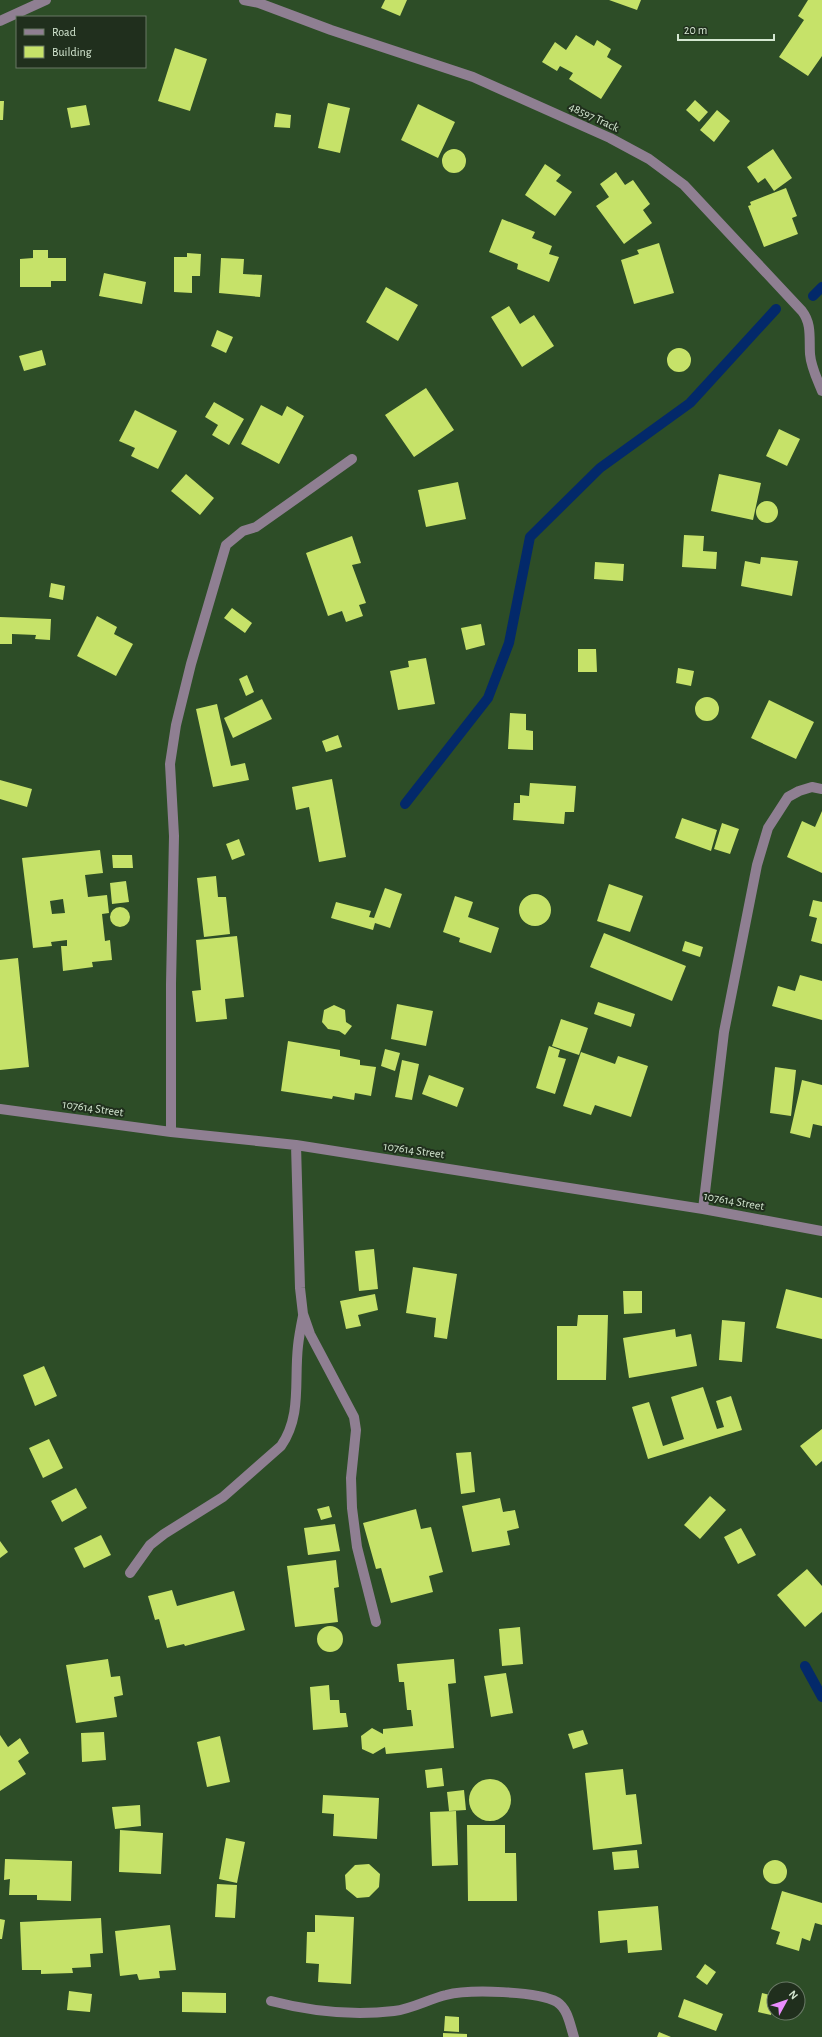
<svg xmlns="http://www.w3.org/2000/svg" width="822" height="2037" font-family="'Alegreya Sans',sans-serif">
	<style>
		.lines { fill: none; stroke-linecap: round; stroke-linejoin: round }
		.stream { stroke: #03296a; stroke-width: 10 }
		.building { fill: #c6e269; fill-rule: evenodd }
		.minor { stroke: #8f7f92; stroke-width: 10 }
		.labels { text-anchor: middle; stroke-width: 4; stroke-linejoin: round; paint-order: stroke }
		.street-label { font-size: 12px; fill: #d4e7d1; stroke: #202f1d }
	</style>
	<rect width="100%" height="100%" fill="#2d4d27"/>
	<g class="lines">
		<path class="stream" d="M813 296 822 287
			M405 804 488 698 509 643 530 537 600 468 690 403 776 309
			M805 1666 822 1697"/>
	</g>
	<path class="building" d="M385 0H407L400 16 381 8Z
		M609 0H641L637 10Z
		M808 0H822V56L808 76 779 57 804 20 798 16Z
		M576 35 594 46 597 40 611 49 607 57 622 66 601 99 569 79 573 73 560 66 557 71 542 62 555 42 566 50Z
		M175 48 207 59 190 111 158 101Z
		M695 100 708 112 699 122 686 110Z
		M0 101H4L3 120H0Z
		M328 103 350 108 340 153 318 148Z
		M418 104 455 122 438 158 401 140Z
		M86 105 90 125 71 128 67 108Z
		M717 110 730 121 714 142 700 130Z
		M276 113 291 115 290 128 274 127Z
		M773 149 792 178 774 191 765 178 758 183 747 167Z
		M442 161a12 12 0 1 1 24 0a12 12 0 1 1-24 0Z
		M545 164 561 175 556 181 572 192 555 216 525 195Z
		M616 172 625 185 633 180 650 204 643 210 652 223 624 244 596 206 609 197 600 184Z
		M786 188 797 216 792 218 798 234 764 247 748 206 751 205 750 202Z
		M502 219 535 232 532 238 552 246 549 254 559 257 549 282 517 269 518 264 489 252Z
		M659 243 674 293 634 304 621 260 639 254 637 250Z
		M33 250H48V258H66V281H51V287H20V259L33 258Z
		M187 253 201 254 200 276H192V293L174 292V257H187Z
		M221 258 244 259 243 274 262 275 260 297 219 293Z
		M104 273 146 282 142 304 99 296Z
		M386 287 418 305 398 341 366 322Z
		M509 306 520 324 534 315 554 346 522 367 491 317Z
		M217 330 233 337 226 353 211 346Z
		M667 360a12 12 0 1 1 24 0a12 12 0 1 1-24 0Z
		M42 350 46 365 24 371 19 356Z
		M426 388 454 430 414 457 385 415Z
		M214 402 244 419 229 445 212 435 218 425 205 417Z
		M261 405 282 416 287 406 304 416 279 464 241 444Z
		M135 410 177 431 158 469 131 456 135 448 119 441Z
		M779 429 800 439 787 466 766 456Z
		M186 474 214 498 200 515 171 491Z
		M719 474 761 483 753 520 711 511Z
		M458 482 466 519 426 527 418 490Z
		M756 512a11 11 0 1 1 22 0a11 11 0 1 1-22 0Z
		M684 535 704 536 703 551 717 552 716 569 682 567Z
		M352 536 361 563 352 565 366 603 359 605 363 616 346 622 342 611 328 616 306 553Z
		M761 557 798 561 792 596 741 586 745 561 760 564Z
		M595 562 624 564 623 581 594 579Z
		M51 583 65 586 63 600 49 597Z
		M232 608 252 623 245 633 224 618Z
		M97 616 117 627 114 634 133 644 116 676 77 656Z
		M0 617 51 619 50 640 35 639 36 635 12 634V644H0Z
		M481 624 485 645 466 650 461 628Z
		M578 649H596L597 672H578Z
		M426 658 435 704 398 710 390 671 409 667 408 661Z
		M678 668 694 671 691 686 676 683Z
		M247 675 254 692 246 696 239 679Z
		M695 709a12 12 0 1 1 24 0a12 12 0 1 1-24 0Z
		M262 699 272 719 233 738 224 718Z
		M769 700 814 722 796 759 751 738Z
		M217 704 231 766 245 763 249 780 213 787 196 709Z
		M510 713 526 714V730L533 731V750L508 749Z
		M338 735 342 747 326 752 322 741Z
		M332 779 346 857 319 862 309 807 296 810 292 787Z
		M0 780 32 789 27 807 0 799Z
		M530 783 576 786 574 812H565L564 824 513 820 514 803H520V795L529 796Z
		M822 811V873L787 857 802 821 815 827Z
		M682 818 717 830 711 851 675 838Z
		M722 823 739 829 730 854 714 849Z
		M239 839 245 855 232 860 226 844Z
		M100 850 103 873 85 875 88 897 107 895 109 913 102 914 105 941 110 940 112 960 92 962 93 967 63 971 61 946H67V940L51 942 52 946 33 948 22 858ZM63 899 65 913 52 914 50 901Z
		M112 855H132L133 868H113Z
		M216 876 218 897H226L230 934 204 937 197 878Z
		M126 881 129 902 112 904 110 883Z
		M609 884 643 896 630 932 597 921Z
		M385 888 402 894 390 928 375 923 373 930 331 918 336 902 371 911 369 917 374 918Z
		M519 910a16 16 0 1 1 32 0a16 16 0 1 1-32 0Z
		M455 896 473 902 468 917 499 928 491 953 459 942 460 938 443 932Z
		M813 900 822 902V944L811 941 817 918 809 916Z
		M110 917a10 10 0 1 1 20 0a10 10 0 1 1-20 0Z
		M604 933 686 966 672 1001 590 967Z
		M237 936 244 997 225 999 227 1019 196 1022 192 991 201 990 196 940Z
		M685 941 703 947 700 957 682 951Z
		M18 958 29 1067 0 1070V960Z
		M800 975 822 981V1020L772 1006 778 986 795 991Z
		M598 1002 635 1014 631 1027 594 1014Z
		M397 1004 433 1011 426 1046 391 1039Z
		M334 1005 345 1010 346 1022 352 1026 345 1035 339 1031 328 1029 322 1022 324 1010Z
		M561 1019 588 1028 579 1055 552 1046Z
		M288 1041 340 1050V1056L360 1060V1065L376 1067 371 1096 355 1093 354 1100 333 1096 332 1099 281 1091Z
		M549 1046 560 1050 558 1057 566 1059 555 1094 536 1088Z
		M385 1049 400 1053 395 1071 381 1066Z
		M581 1052 615 1064 618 1056 648 1066 631 1117 595 1105 591 1115 563 1106Z
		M402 1060 419 1064 412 1100 395 1097Z
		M775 1067 796 1070 791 1116 770 1113Z
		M429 1075 464 1088 457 1107 422 1094Z
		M802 1080 822 1085V1126L813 1124 810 1138 790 1133Z
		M374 1249 378 1289 359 1291 355 1251Z
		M413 1267 457 1274 447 1339 434 1337 436 1318 406 1313Z
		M786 1289 822 1298V1339L776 1328Z
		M623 1291H642V1313L624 1314Z
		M375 1294 378 1310 358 1315 361 1326 346 1329 340 1301Z
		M578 1315H608L606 1380H557V1326H577Z
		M722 1320 745 1322 742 1362 719 1360Z
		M675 1329 676 1337 691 1334 697 1366 629 1378 623 1338Z
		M44 1366 57 1396 35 1406 23 1375Z
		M703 1387 717 1429 724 1427 716 1401 731 1396 742 1430 648 1459 632 1407 649 1402 663 1446 684 1439 671 1397Z
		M822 1429V1461L816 1466 800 1446Z
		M49 1439 63 1468 43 1478 29 1448Z
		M471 1452 475 1492 461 1494 456 1453Z
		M76 1488 87 1508 62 1522 51 1501Z
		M710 1496 726 1510 700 1539 684 1525Z
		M500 1498 503 1512 515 1510 519 1528 507 1531 510 1545 472 1552 462 1506Z
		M329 1506 332 1517 321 1520 317 1509Z
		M416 1509 421 1529 431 1527 443 1572 429 1576 433 1592 391 1603 381 1568 376 1569 363 1523Z
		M335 1524 340 1551 308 1555 304 1528Z
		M741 1528 756 1555 738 1564 724 1537Z
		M101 1535 111 1555 84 1568 74 1548Z
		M0 1541 8 1552 0 1558Z
		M336 1560 339 1587 334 1588 338 1622 295 1627 287 1566Z
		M807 1569 822 1586V1612L805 1627 777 1595Z
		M172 1590 177 1606 234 1591 245 1630 185 1646 184 1644 167 1648 159 1619 155 1620 148 1596Z
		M317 1639a13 13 0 1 1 26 0a13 13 0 1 1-26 0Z
		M520 1627 523 1664 502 1666 499 1629Z
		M108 1659 111 1677 120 1676 123 1695 114 1697 117 1717 76 1723 66 1665Z
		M454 1659 456 1683 448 1684 454 1748 386 1754 385 1747 373 1754 362 1749 361 1736 372 1728 383 1734V1729L413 1726 411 1710H407L404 1682H399L397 1664Z
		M506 1673 513 1713 491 1717 484 1676Z
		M329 1685 330 1700H339L340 1713H346L348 1727 313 1730 310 1687Z
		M583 1730 588 1744 573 1749 568 1734Z
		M104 1732 106 1760 82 1762 81 1733Z
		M0 1735 8 1747 20 1738 29 1753 18 1761 26 1774 0 1791Z
		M220 1736 230 1782 207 1787 197 1742Z
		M442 1768 444 1786 427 1788 425 1770Z
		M623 1769 626 1795 636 1794 642 1844 593 1850 585 1773Z
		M469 1800a21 21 0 1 1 42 0a21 21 0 1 1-42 0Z
		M464 1790 466 1810 449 1811 447 1792Z
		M323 1795 379 1798 377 1839 333 1836 334 1814 322 1813Z
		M140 1805 141 1826 115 1829 112 1807Z
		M456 1811 458 1865 432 1866 430 1812Z
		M467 1825H505V1853H516L517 1901H468Z
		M120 1830 163 1833 161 1874 119 1872Z
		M226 1838 245 1842 237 1883 219 1879Z
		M637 1850 639 1868 614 1870 612 1852Z
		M5 1859 72 1861 71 1901 37 1900V1895H9L10 1879 4 1880Z
		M763 1872a12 12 0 1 1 24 0a12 12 0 1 1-24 0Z
		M369 1864 380 1874 379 1887 369 1897 357 1898 346 1889 345 1875 355 1865Z
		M217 1884 237 1885 235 1918 215 1917Z
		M782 1891 822 1903V1925L815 1923 810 1941 802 1938 799 1951 776 1944 780 1932 771 1929Z
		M658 1906 662 1950 628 1953 627 1940 600 1943 598 1911Z
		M315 1915 354 1917 351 1984 318 1982 319 1964 306 1963 307 1932H315Z
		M101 1918 103 1953 90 1954 91 1967 72 1968 73 1973 41 1974V1970H22L20 1922Z
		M0 1919 5 1920 2 1939H0Z
		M170 1925 176 1970 159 1971 160 1978 139 1980 137 1974 120 1976 115 1931Z
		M705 1964 716 1972 707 1985 696 1977Z
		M69 1991 92 1994 90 2012 67 2010Z
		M182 1992 226 1993V2013L182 2012Z
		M762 1993 774 1996 771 2015 758 2012Z
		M684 1999 723 2014 716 2031 678 2017Z
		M445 2016 459 2017V2032L444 2031Z
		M659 2032 671 2037H657Z
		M443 2033 467 2034V2037H443Z"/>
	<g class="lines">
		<path class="minor" d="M244 0 259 3 331 30 473 77 610 138 649 159 684 185 802 311C812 324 809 338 810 354 811 367 817 379 822 391
			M0 21 46 0
			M0 1109 171 1132 296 1145 703 1209 822 1231
			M171 1132V984L174 836 170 764 176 725 191 664 226 545 243 531 256 527 352 459
			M296 1145 300 1288 303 1314 310 1334 354 1417 356 1430 351 1478 352 1508 357 1547 376 1622
			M703 1209 724 1032 757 865 768 828 788 797 799 791 812 787 822 789
			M130 1573 150 1545 164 1534 223 1497 281 1446C302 1416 294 1381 298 1346 299 1336 301 1326 303 1316
			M271 2001C313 2012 351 2016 394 2011 412 2009 429 1999 446 1995 469 1989 538 1991 557 2002 568 2009 570 2025 574 2037"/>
	</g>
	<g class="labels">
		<g class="street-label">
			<text transform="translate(594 117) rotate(25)" y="4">48597 Track</text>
			<text transform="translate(93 1108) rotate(8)" y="4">107614 Street</text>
			<text transform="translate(414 1150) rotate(8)" y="4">107614 Street</text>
			<text transform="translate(734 1201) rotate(10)" y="4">107614 Street</text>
		</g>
	</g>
	<rect x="16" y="16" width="130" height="52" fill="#202f1d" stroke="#687965"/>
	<rect x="24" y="29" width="20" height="6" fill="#8f7f92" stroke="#687965"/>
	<text x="52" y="36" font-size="12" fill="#d4e7d1">Road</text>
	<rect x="24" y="46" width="20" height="12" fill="#c6e269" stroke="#687965"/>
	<text x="52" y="56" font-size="12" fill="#d4e7d1">Building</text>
	<g transform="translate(786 2001) rotate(50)"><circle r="19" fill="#202f1d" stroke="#687965"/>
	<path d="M0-3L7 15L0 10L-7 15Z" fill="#ea8dfd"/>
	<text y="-6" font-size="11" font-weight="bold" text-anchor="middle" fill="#d4e7d1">N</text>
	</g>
	<path d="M678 34v6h96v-6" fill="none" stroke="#d4e7d1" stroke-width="2"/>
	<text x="684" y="34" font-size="12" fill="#d4e7d1" stroke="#202f1d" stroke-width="3" paint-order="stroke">20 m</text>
</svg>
